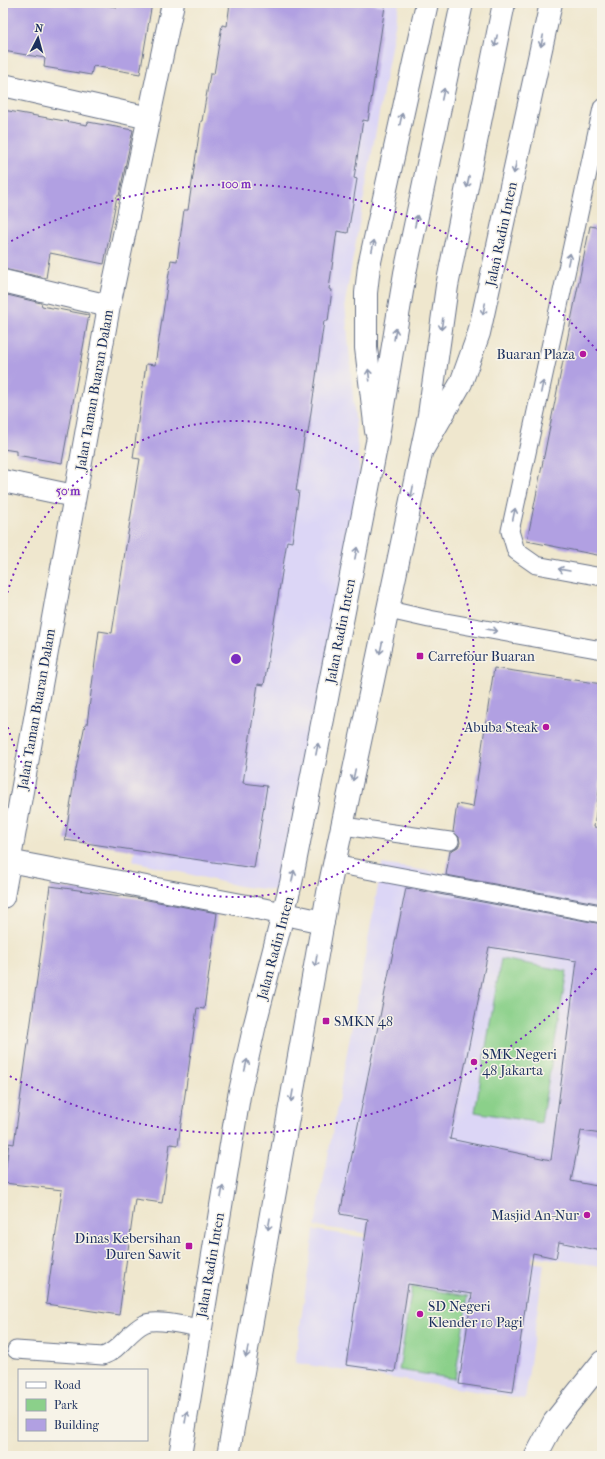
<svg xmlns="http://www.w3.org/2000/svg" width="605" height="1459" font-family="'IM FELL French Canon',serif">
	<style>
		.built { fill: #dcd6f6 }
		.green { fill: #8bd08a; stroke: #538074 }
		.building { fill: #b1a0e2; fill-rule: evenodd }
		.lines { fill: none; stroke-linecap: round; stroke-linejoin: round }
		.service-casing { stroke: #656f85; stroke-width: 19 }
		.minor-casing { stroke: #656f85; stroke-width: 24 }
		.tertiary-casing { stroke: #656f85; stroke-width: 24 }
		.primary-casing { stroke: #656f85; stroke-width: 24 }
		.service { stroke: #fff; stroke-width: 17 }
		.minor { stroke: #fff; stroke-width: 22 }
		.tertiary { stroke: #fff; stroke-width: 22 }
		.primary { stroke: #fff; stroke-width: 22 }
		.oneway { stroke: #8d97ae }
		.ring { fill: none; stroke: #7b2cbf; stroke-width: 2; stroke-dasharray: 2 4 }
		.poi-dot { fill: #b5179e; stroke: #f7f3e8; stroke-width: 1.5 }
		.labels { text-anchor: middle; stroke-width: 3; stroke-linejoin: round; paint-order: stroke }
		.street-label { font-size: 14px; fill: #1b2f5e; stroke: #f7f3e8 }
		.poi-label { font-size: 14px; fill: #1b2f5e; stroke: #f7f3e8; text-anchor: end }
		.centre { fill: #7b2cbf; stroke: #f7f3e8; stroke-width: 2 }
		.ring-label { font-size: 12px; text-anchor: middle; font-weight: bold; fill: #7b2cbf; stroke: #f7f3e8; stroke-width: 3; stroke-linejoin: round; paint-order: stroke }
	</style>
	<rect width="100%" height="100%" fill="#f7f3e8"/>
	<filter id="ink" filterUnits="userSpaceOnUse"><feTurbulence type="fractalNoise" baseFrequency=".025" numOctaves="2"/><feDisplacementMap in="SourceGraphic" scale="8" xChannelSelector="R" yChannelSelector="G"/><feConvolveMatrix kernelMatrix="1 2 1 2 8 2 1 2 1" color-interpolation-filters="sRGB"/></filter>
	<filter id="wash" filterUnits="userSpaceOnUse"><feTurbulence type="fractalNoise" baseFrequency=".012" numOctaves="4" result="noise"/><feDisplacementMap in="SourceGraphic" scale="16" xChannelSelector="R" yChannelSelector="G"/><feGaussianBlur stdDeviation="0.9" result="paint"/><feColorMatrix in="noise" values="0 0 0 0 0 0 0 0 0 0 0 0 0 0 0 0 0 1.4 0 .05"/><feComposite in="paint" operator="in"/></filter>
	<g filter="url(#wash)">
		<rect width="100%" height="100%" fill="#efe7ce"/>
		<path class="built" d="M303 3H399L345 302 362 499 288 892 239 886 133 861Z
			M382 864 602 898V1266L315 1226Z
			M314 1230 544 1264 525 1399 295 1363Z"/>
		<path class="green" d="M501 959 567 971 541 1123 475 1112Z
			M412 1287 468 1296 455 1379 399 1370Z"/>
		<g id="blocks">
			<path class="building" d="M3 3H93L117 7V3H152L140 74 93 66 91 75 44 67 45 58 3 51Z
				M230 3H366L385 6 368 121 363 120 354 178 357 179 348 233 337 231 329 289 332 290 328 321H324L308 433H305L296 491H299L292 542 287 541 264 685 258 684 243 783 267 786 254 868 65 840 75 774 85 724H87L99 631 112 633 140 459 133 458 146 364 155 365 171 260 177 261 184 210H188L201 121H202L210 74H214L222 25 227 26Z
				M3 110 87 125 88 122 133 130 119 196H117L104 264 50 253 46 278 3 269Z
				M590 226 602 228V556L527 541Z
				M3 294 41 303 42 306 89 315 62 463 16 455V451L3 449Z
				M494 668 602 684V770L594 827 602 828V904L446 875 450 851 458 847 460 843 459 837 453 832 457 804 473 807Z
				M50 886 142 899 217 913 204 1009 197 1008 178 1145 170 1144 162 1203 135 1199 119 1315 46 1304 62 1190 4 1183 9 1143 14 1144Z
				M406 888 602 924V1134L581 1131 571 1181 602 1187V1251L559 1242 556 1258 533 1253 513 1392 459 1384 472 1294 408 1284 395 1372 346 1365 368 1219 340 1214ZM489 947 577 961 551 1160 450 1139Z"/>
		</g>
	</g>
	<g filter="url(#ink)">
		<use href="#blocks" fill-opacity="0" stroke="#656f85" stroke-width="1"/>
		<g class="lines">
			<defs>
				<path id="service" d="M602 108 510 531 516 551 536 565 602 577
					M389 610 429 619 602 650
					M343 826 450 841
					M334 864 601 914
					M16 1350 103 1356C120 1350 129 1331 144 1324 155 1318 187 1326 200 1328"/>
				<path id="minor" d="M3 85 149 118
					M3 281 109 306
					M3 481 74 496
					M3 860 252 907 323 922
					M3 897 109 306 173 3
					M536 1456 554 1422 602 1362"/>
				<path id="tertiary" d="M376 431 366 348V293L369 266 427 3
					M424 447 461 383 479 333 551 3"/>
				<path id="primary" d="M180 1456 239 1096 255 1024 291 883 377 442 405 273 462 3
					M228 1456 328 893 429 415 447 286 504 3"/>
			</defs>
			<use href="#service" class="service-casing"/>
			<use href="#minor" class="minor-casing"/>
			<use href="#tertiary" class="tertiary-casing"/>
			<use href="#primary" class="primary-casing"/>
			<use href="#service" class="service"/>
			<use href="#minor" class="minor"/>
			<use href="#tertiary" class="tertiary"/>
			<use href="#primary" class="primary"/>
		</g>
		<defs><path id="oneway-shaft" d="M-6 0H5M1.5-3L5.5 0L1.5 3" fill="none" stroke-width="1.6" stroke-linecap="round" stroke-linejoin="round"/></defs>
		<g class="oneway">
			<use href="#oneway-shaft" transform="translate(496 41) rotate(101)"/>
			<use href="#oneway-shaft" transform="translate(542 41) rotate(102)"/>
			<use href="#oneway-shaft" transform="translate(443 94) rotate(-78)"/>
			<use href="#oneway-shaft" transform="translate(401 119) rotate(-78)"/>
			<use href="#oneway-shaft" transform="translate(515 168) rotate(102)"/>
			<use href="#oneway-shaft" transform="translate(468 182) rotate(101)"/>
			<use href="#oneway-shaft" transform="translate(416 221) rotate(-78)"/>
			<use href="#oneway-shaft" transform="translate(373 246) rotate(-78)"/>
			<use href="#oneway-shaft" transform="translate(569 259) rotate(-78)"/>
			<use href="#oneway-shaft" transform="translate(484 309) rotate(102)"/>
			<use href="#oneway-shaft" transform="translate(442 324) rotate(98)"/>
			<use href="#oneway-shaft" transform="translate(395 334) rotate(-81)"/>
			<use href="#oneway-shaft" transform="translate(369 375) rotate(-97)"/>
			<use href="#oneway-shaft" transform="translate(542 387) rotate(-78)"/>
			<use href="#oneway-shaft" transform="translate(412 492) rotate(101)"/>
			<use href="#oneway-shaft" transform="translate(514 514) rotate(-78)"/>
			<use href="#oneway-shaft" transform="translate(356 553) rotate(-79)"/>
			<use href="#oneway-shaft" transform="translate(564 570) rotate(-170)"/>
			<use href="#oneway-shaft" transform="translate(492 630) rotate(10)"/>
			<use href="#oneway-shaft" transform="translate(381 648) rotate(102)"/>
			<use href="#oneway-shaft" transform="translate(317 749) rotate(-79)"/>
			<use href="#oneway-shaft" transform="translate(354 775) rotate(102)"/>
			<use href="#oneway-shaft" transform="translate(293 876) rotate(-79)"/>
			<use href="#oneway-shaft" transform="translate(316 961) rotate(99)"/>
			<use href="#oneway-shaft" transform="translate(246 1065) rotate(-77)"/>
			<use href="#oneway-shaft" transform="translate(292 1096) rotate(100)"/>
			<use href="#oneway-shaft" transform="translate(222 1192) rotate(-80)"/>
			<use href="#oneway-shaft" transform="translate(269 1224) rotate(100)"/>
			<use href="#oneway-shaft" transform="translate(247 1352) rotate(100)"/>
			<use href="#oneway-shaft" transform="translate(186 1417) rotate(-81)"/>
		</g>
	</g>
	<g class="ring">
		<path d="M3 610A238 238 0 1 1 3 708"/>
		<path d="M600 964A475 475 0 0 1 6 1074M6 244A475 475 0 0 1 600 354"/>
	</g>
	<g class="poi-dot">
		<circle cx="583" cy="354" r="4"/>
		<rect x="416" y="652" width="8" height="8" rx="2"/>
		<circle cx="546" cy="727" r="4"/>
		<rect x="322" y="1017" width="8" height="8" rx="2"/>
		<circle cx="474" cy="1062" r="4"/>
		<circle cx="587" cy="1215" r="4"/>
		<rect x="185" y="1242" width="8" height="8" rx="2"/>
		<circle cx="420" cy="1314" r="4"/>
	</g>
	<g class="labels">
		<g class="street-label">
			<text transform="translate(501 234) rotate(-78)" y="5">Jalan Radin Inten</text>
			<text transform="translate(94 390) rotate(-80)" y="5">Jalan Taman Buaran Dalam</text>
			<text transform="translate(340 631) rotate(-79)" y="5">Jalan Radin Inten</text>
			<text transform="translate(36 709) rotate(-80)" y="5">Jalan Taman Buaran Dalam</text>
			<text transform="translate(275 948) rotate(-75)" y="5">Jalan Radin Inten</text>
			<text transform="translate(210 1265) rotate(-80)" y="5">Jalan Radin Inten</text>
		</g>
		<g class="poi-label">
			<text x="575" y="359">Buaran Plaza</text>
			<text x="428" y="661" text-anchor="start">Carrefour Buaran</text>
			<text x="538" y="732">Abuba Steak</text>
			<text x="334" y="1026" text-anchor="start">SMKN 48</text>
			<text x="482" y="1059" text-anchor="start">SMK Negeri<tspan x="482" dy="16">48 Jakarta</tspan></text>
			<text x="579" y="1220">Masjid An-Nur</text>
			<text x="181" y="1243">Dinas Kebersihan<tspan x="181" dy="16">Duren Sawit</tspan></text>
			<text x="428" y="1311" text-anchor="start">SD Negeri<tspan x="428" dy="16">Klender 10 Pagi</tspan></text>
		</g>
	</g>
	<circle cx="236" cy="659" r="6" class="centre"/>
	<g class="ring-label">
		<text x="236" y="188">100 m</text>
		<text x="68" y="495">50 m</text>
	</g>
	<rect width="605" height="1459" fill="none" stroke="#f7f3e8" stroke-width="16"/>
	<rect x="18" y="1369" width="130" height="72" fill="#f7f3e8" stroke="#9fa5b1"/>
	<rect x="26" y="1382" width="20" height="6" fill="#ffffff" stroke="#9fa5b1"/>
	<text x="54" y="1389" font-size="12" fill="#1b2f5e">Road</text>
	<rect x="26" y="1399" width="20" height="12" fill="#8bd08a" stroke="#9fa5b1"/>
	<text x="54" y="1409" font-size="12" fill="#1b2f5e">Park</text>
	<rect x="26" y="1419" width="20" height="12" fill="#b1a0e2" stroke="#9fa5b1"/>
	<text x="54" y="1429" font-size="12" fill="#1b2f5e">Building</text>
	<g transform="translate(38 38) rotate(6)" stroke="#f7f3e8" stroke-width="3" paint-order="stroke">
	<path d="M0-3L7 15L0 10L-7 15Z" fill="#1b2f5e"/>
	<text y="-6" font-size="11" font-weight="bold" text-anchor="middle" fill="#1b2f5e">N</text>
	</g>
</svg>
